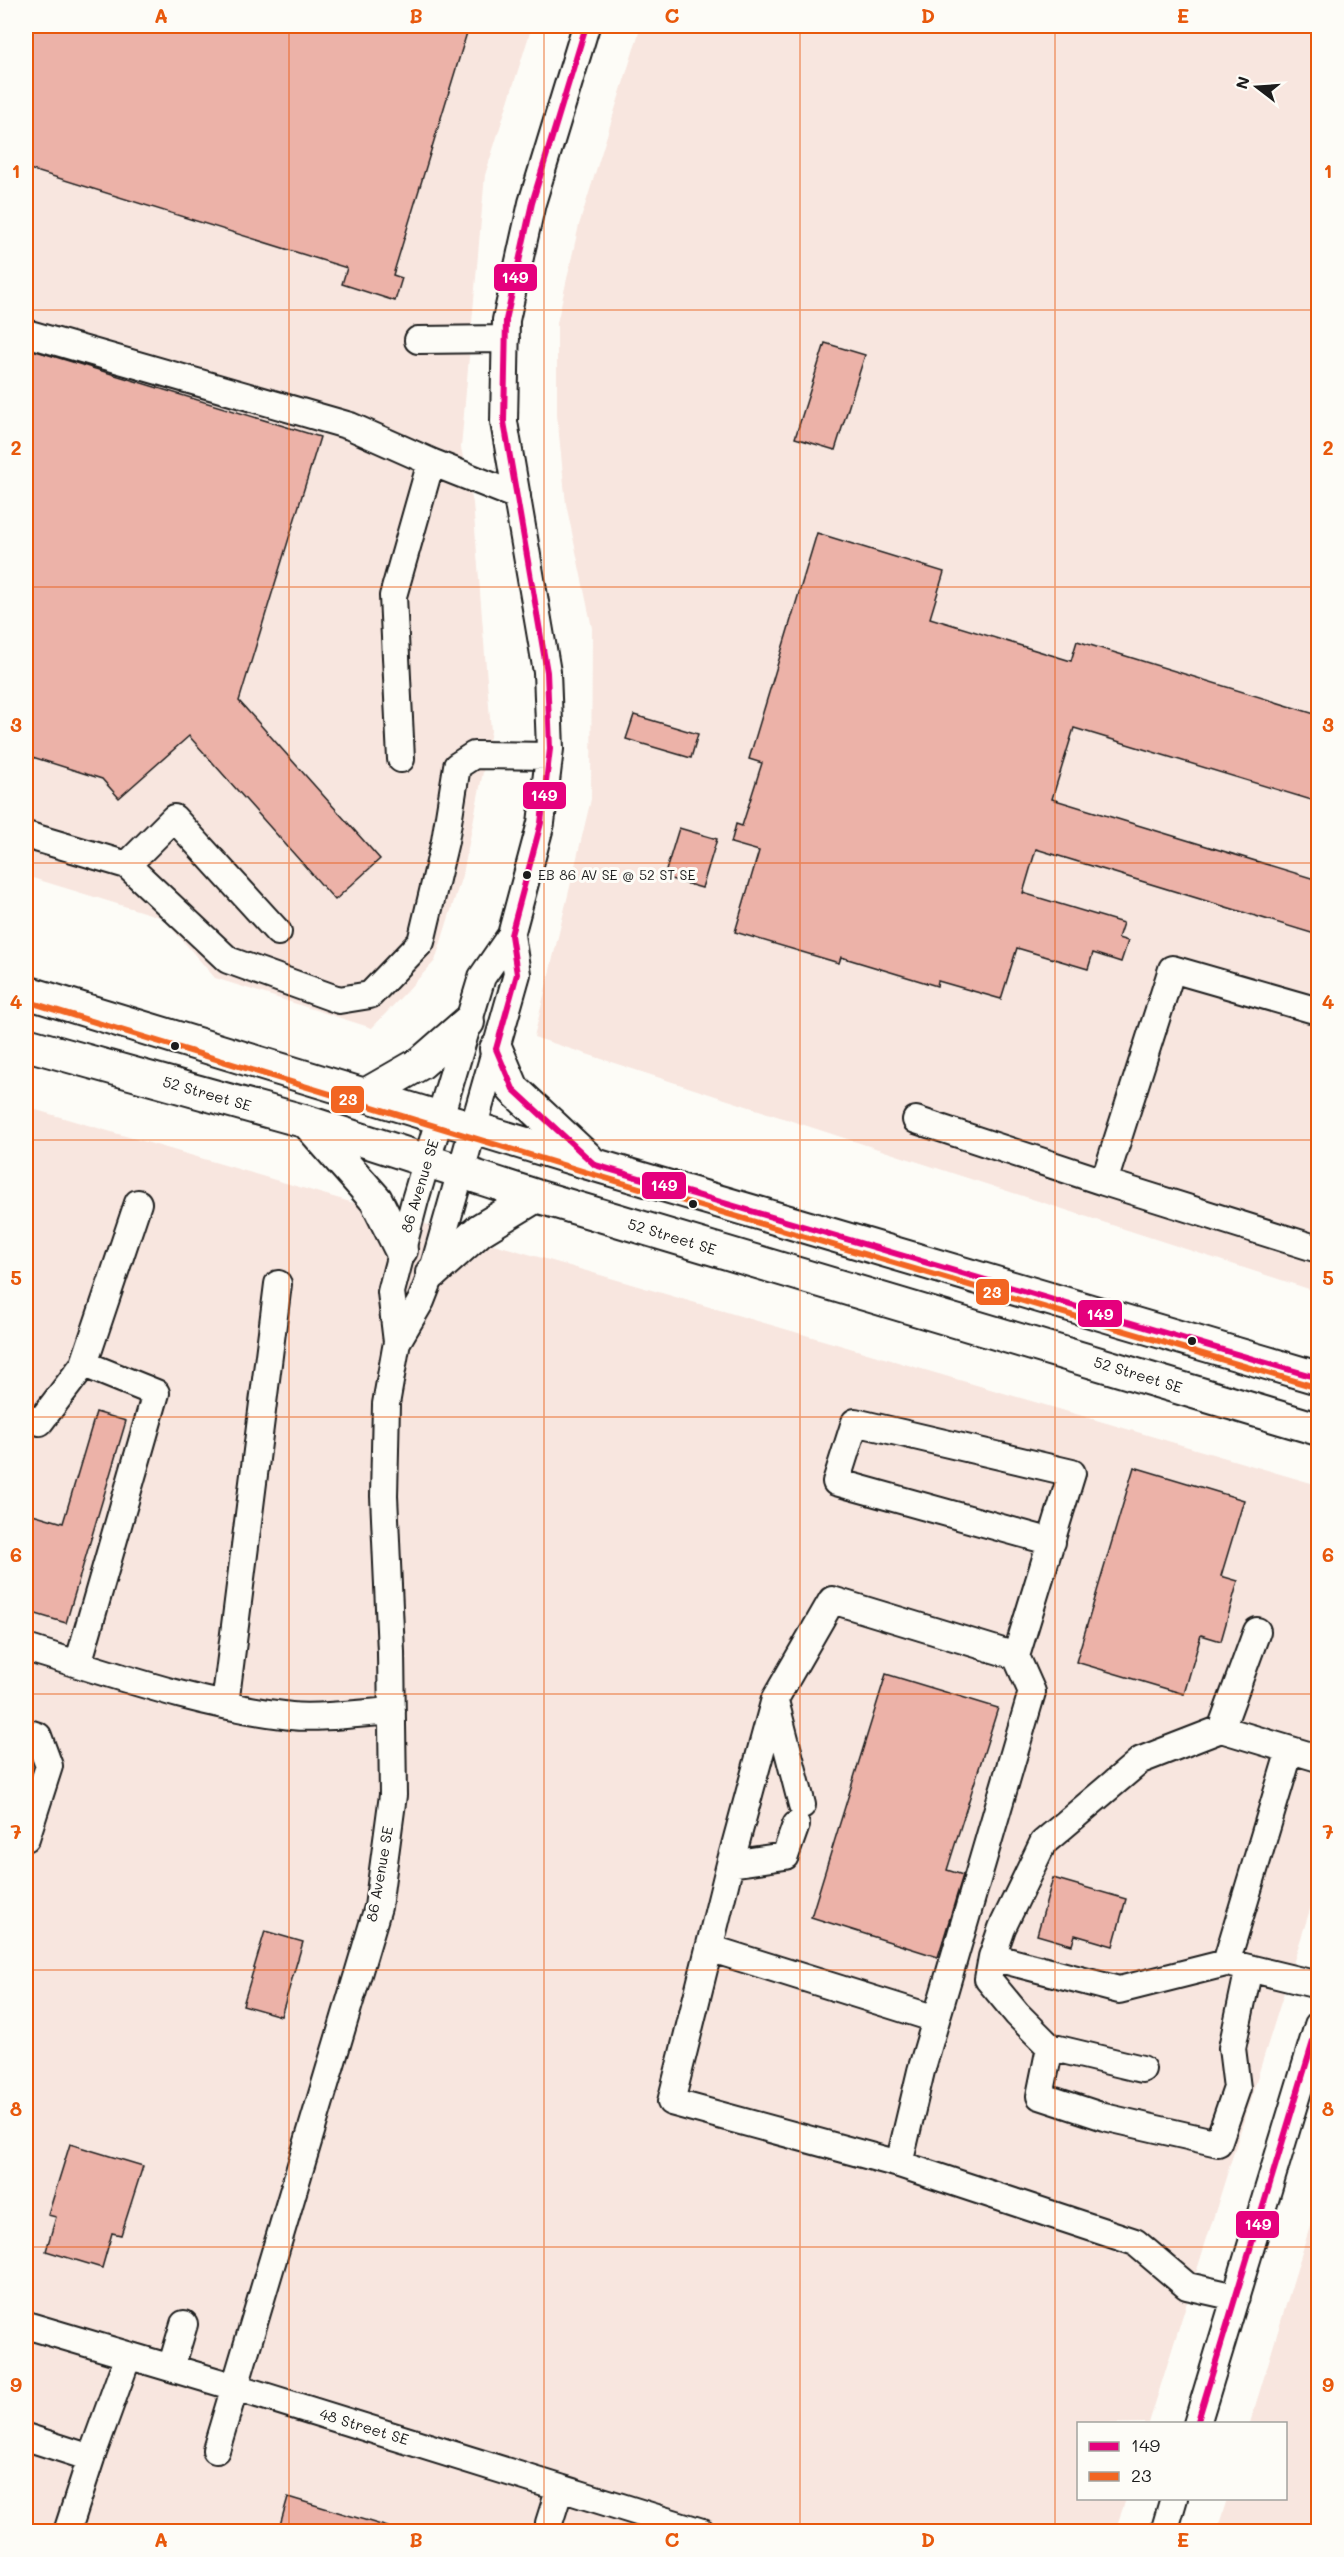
<svg xmlns="http://www.w3.org/2000/svg" width="1344" height="2557" font-family="Mali,sans-serif">
	<style>
		.built { fill: #f8e6df }
		.building { fill: #ecb2a8; stroke: #1c1c1c; stroke-width: 1.5 }
		.lines { fill: none; stroke-linecap: round; stroke-linejoin: round }
		.minor-casing { stroke: #1c1c1c; stroke-width: 30 }
		.major-casing { stroke: #1c1c1c; stroke-width: 36 }
		.minor { stroke: #fdfcf7; stroke-width: 26 }
		.major { stroke: #fdfcf7; stroke-width: 32 }
		.bus-1-casing { stroke: #fdfcf7; stroke-width: 10 }
		.bus-2-casing { stroke: #fdfcf7; stroke-width: 10 }
		.bus-1 { stroke: #e5007d; stroke-width: 6 }
		.bus-2 { stroke: #f26522; stroke-width: 6 }
		.grid { fill: none; stroke: #e8590c; stroke-width: 1.5; stroke-opacity: 0.55 }
		.bus-dot { fill: #1c1c1c; stroke: #fdfcf7; stroke-width: 2 }
		.labels { text-anchor: middle; stroke-width: 6; stroke-linejoin: round; paint-order: stroke }
		.bus-label { font-size: 14px; fill: #1c1c1c; stroke: #fdfcf7; text-anchor: start }
		.street-label { font-size: 15px; fill: #1c1c1c; stroke: #fdfcf7 }
		.line-badge { stroke: #fdfcf7; stroke-width: 2 }
		.badge-label { font-size: 16px; text-anchor: middle; font-weight: bold; fill: #fff }
		.neatline { fill: none; stroke: #e8590c; stroke-width: 2 }
		.grid-label { font-size: 20px; text-anchor: middle; font-weight: bold; fill: #e8590c }
	</style>
	<rect width="100%" height="100%" fill="#fdfcf7"/>
	<filter id="ink" filterUnits="userSpaceOnUse"><feTurbulence type="fractalNoise" baseFrequency=".0167" numOctaves="2"/><feDisplacementMap in="SourceGraphic" scale="12" xChannelSelector="R" yChannelSelector="G"/><feConvolveMatrix kernelMatrix="1 2 1 2 8 2 1 2 1" color-interpolation-filters="sRGB"/></filter>
	<g filter="url(#ink)">
		<path class="built" d="M26 26H532L485 175 461 448 473 503 491 731 464 869 435 961 372 1028 215 978 163 918 26 876Z
			M641 26H1318V1292L534 1037 591 799 592 628 566 504 557 415V323L579 225Z
			M26 1107 1318 1485V1884L1149 2423 1078 2424V2498L1126 2499 1115 2531H26Z
			M1318 2200V2531H1217L1227 2499 1286 2498V2424L1250 2423Z"/>
		<path class="building" d="M26 26H469L393 275 402 278 395 301 342 284 347 268 26 168Z
			M825 343 865 355 835 450 795 438Z
			M26 348 320 437 239 701 380 859 335 900 189 736 119 798 102 779 26 755Z
			M817 533 944 572 930 618 1071 661 1077 641 1318 715V802L1074 728 1052 799 1318 880V935L1036 849 1023 893 1123 923 1118 938 1128 941 1121 962 1093 953 1088 969 1017 948 1001 999 938 981 937 986 841 957 839 963 735 932 759 851 731 843 736 824 742 826 762 763 749 759Z
			M634 715 698 734 691 758 626 739Z
			M679 828 717 839 702 888 664 877Z
			M96 1412 126 1421 66 1623 26 1611V1512L63 1523Z
			M1134 1467 1244 1500 1221 1576 1238 1581 1221 1641 1201 1635 1184 1694 1076 1662Z
			M886 1674 998 1708 947 1870 963 1875 938 1957 811 1917Z
			M1053 1878 1126 1899 1113 1946 1075 1935 1072 1945 1037 1935Z
			M265 1931 303 1942 281 2016 243 2005Z
			M70 2144 143 2166 121 2235 112 2233 102 2268 46 2251 56 2217 48 2215Z
			M288 2497 388 2527 387 2532H278Z"/>
		<g class="lines">
			<defs>
				<path id="minor" d="M26 333 350 426 431 462
					M418 340 506 339
					M401 759 393 596 431 462 517 496
					M26 835 127 865 228 960 339 1000 370 995 421 942 445 841 457 766 474 755 549 756
					M127 865 174 818 278 932
					M916 1120 1104 1182 1172 969 1318 1011
					M1104 1182 1318 1249
					M397 1342 421 1301 432 1273 517 974 511 935
					M84 1364 138 1203
					M26 1418 40 1422 84 1364 156 1393 78 1664
					M26 1648C112 1674 200 1706 291 1716 319 1719 362 1713 392 1711
					M1016 1656 1072 1473 855 1422 836 1482 1052 1542
					M775 1701 802 1805
					M225 1705 278 1284
					M1221 1729 1257 1631
					M26 1732 38 1736 49 1766 26 1838
					M1290 1750 1226 1963 1119 1990 992 1957 1002 1928 1043 1843 1141 1760 1221 1729 1318 1758
					M730 1864 785 1856 796 1825
					M709 1948 936 2019
					M992 1957 988 1979 1017 2014 1051 2048
					M1232 1964 1318 1985
					M1142 2069 1050 2047 1040 2096 1104 2117 1218 2143 1237 2088 1232 2048 1249 1968
					M899 2164 921 2071 1032 1692 1016 1656 832 1600 775 1699 730 1864 671 2102 899 2164 1135 2242 1187 2286 1236 2297
					M26 2325 235 2387 702 2532
					M171 2368 184 2324
					M1197 2424 1318 2025
					M26 2437 91 2458 128 2356
					M216 2450 378 1907 393 1795 391 1652 384 1496 386 1404 397 1342 391 1292 415 1200 482 977 511 935 541 823 550 749 547 672 504 422 506 320 532 203 586 26
					M549 2523 560 2488
					M67 2532 91 2458
					M1164 2532 1174 2498"/>
				<path id="major" d="M26 992 595 1165 1318 1378
					M26 1044 307 1122 536 1196 1318 1429
					M496 1049 513 1089 587 1158
					M367 1094 421 1063 468 1022
					M308 1123 376 1200 401 1250
					M432 1273 480 1230 536 1196"/>
			</defs>
			<use href="#minor" class="minor-casing"/>
			<use href="#major" class="major-casing"/>
			<use href="#minor" class="minor"/>
			<use href="#major" class="major"/>
			<defs>
				<path id="bus-1" d="M496 1049 517 974 511 935 541 823 550 749 547 672 504 422 506 320 532 203 586 26
					M496 1049 513 1089 595 1165 1318 1378
					M1197 2424 1318 2025"/>
				<path id="bus-2" d="M26 1001 592 1174 1315 1387"/>
			</defs>
			<use href="#bus-1" class="bus-1-casing"/>
			<use href="#bus-2" class="bus-2-casing"/>
			<use href="#bus-1" class="bus-1"/>
			<use href="#bus-2" class="bus-2"/>
		</g>
	</g>
	<path class="grid" d="M289 26V2532M544 26V2532M800 26V2532M1055 26V2532M26 310H1318M26 587H1318M26 863H1318M26 1140H1318M26 1417H1318M26 1694H1318M26 1970H1318M26 2247H1318"/>
	<g class="bus-dot">
		<circle cx="527" cy="875" r="5"/>
		<circle cx="175" cy="1046" r="5"/>
		<circle cx="693" cy="1204" r="5"/>
		<circle cx="1192" cy="1341" r="5"/>
	</g>
	<g class="labels">
		<g class="bus-label">
			<text x="538" y="880">EB 86 AV SE @ 52 ST SE</text>
		</g>
		<g class="street-label">
			<text transform="translate(207 1094) rotate(16)" y="5">52 Street SE</text>
			<text transform="translate(420 1186) rotate(-73)" y="5">86 Avenue SE</text>
			<text transform="translate(672 1237) rotate(17)" y="5">52 Street SE</text>
			<text transform="translate(1138 1375) rotate(17)" y="5">52 Street SE</text>
			<text transform="translate(380 1874) rotate(-80)" y="5">86 Avenue SE</text>
			<text transform="translate(364 2427) rotate(17)" y="5">48 Street SE</text>
		</g>
	</g>
	<g class="line-badge">
		<rect x="493" y="263" width="45" height="29" rx="6" fill="#e5007d"/>
		<rect x="522" y="781" width="45" height="29" rx="6" fill="#e5007d"/>
		<rect x="330" y="1085" width="35" height="29" rx="6" fill="#f26522"/>
		<rect x="641" y="1171" width="46" height="29" rx="6" fill="#e5007d"/>
		<rect x="975" y="1278" width="35" height="28" rx="6" fill="#f26522"/>
		<rect x="1077" y="1299" width="46" height="29" rx="6" fill="#e5007d"/>
		<rect x="1235" y="2210" width="45" height="29" rx="6" fill="#e5007d"/>
	</g>
	<g class="badge-label">
		<text x="515" y="283">149</text>
		<text x="544" y="801">149</text>
		<text x="348" y="1105">23</text>
		<text x="664" y="1191">149</text>
		<text x="992" y="1298">23</text>
		<text x="1100" y="1320">149</text>
		<text x="1258" y="2230">149</text>
	</g>
	<rect width="1344" height="2557" fill="none" stroke="#fdfcf7" stroke-width="66"/>
	<rect x="1077" y="2422" width="210" height="78" fill="#fdfcf7" stroke="#a3a29f" stroke-width="1.5"/>
	<rect x="1089" y="2442" width="30" height="9" fill="#e5007d" stroke="#a3a29f" stroke-width="1.5"/>
	<text x="1131" y="2452" font-size="18" fill="#1c1c1c">149</text>
	<rect x="1089" y="2472" width="30" height="9" fill="#f26522" stroke="#a3a29f" stroke-width="1.5"/>
	<text x="1131" y="2482" font-size="18" fill="#1c1c1c">23</text>
	<g transform="translate(1257 87) rotate(287)" stroke="#fdfcf7" stroke-width="4.5" paint-order="stroke">
	<path d="M0-4.5L10 22L0 15L-10 22Z" fill="#1c1c1c"/>
	<text y="-9" font-size="16" font-weight="bold" text-anchor="middle" fill="#1c1c1c">N</text>
	</g>
	<rect x="33" y="33" width="1278" height="2491" class="neatline"/>
	<g class="grid-label">
		<text x="161" y="23">A</text>
		<text x="416" y="23">B</text>
		<text x="672" y="23">C</text>
		<text x="928" y="23">D</text>
		<text x="1183" y="23">E</text>
		<text x="16" y="178">1</text>
		<text x="1328" y="178">1</text>
		<text x="16" y="455">2</text>
		<text x="1328" y="455">2</text>
		<text x="16" y="732">3</text>
		<text x="1328" y="732">3</text>
		<text x="16" y="1009">4</text>
		<text x="1328" y="1009">4</text>
		<text x="16" y="1285">5</text>
		<text x="1328" y="1285">5</text>
		<text x="16" y="1562">6</text>
		<text x="1328" y="1562">6</text>
		<text x="16" y="1839">7</text>
		<text x="1328" y="1839">7</text>
		<text x="16" y="2116">8</text>
		<text x="1328" y="2116">8</text>
		<text x="16" y="2392">9</text>
		<text x="1328" y="2392">9</text>
		<text x="161" y="2547">A</text>
		<text x="416" y="2547">B</text>
		<text x="672" y="2547">C</text>
		<text x="928" y="2547">D</text>
		<text x="1183" y="2547">E</text>
	</g>
</svg>
